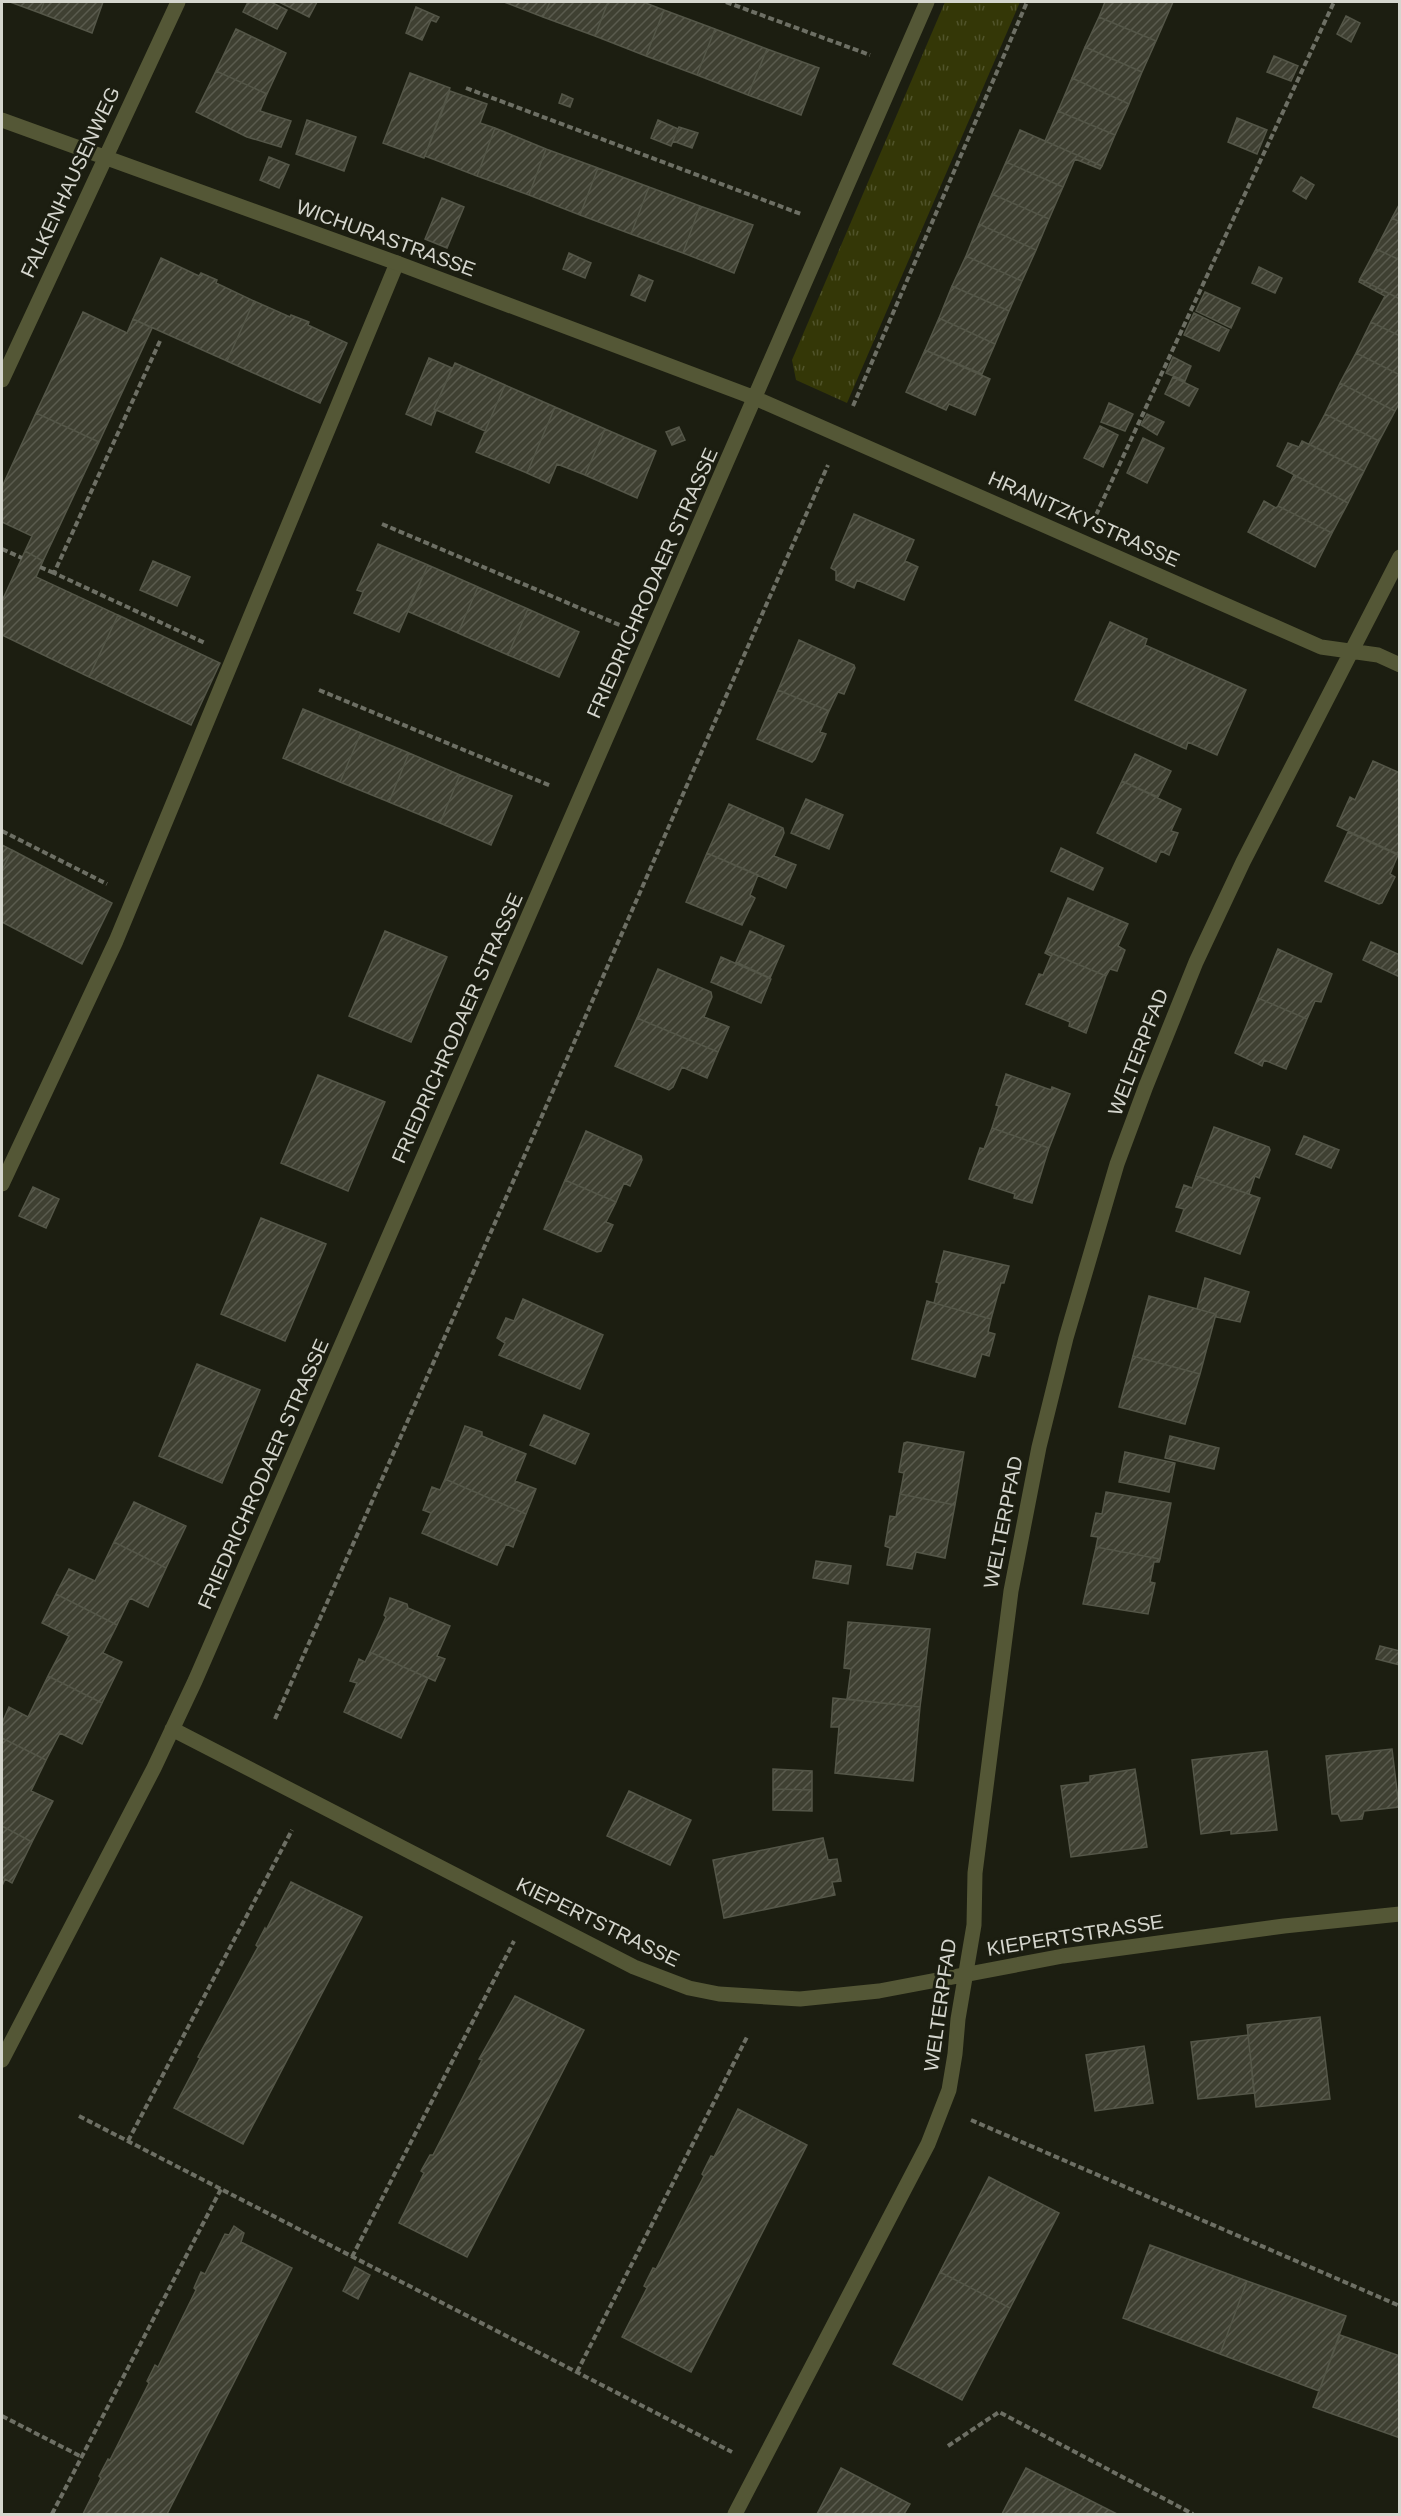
<svg xmlns="http://www.w3.org/2000/svg" width="1401" height="2516" font-family="Arial,sans-serif">
	<style>
		.grass { fill: url(#grass-tufts) }
		.building { fill: url(#building-hatch); stroke: #545648; stroke-width: 1.5 }
		.lines { fill: none; stroke-linecap: round; stroke-linejoin: round }
		.path { stroke: #6d6f64; stroke-width: 4; stroke-dasharray: 6 3; stroke-linecap: butt }
		.lane { stroke: #545736; stroke-width: 15 }
		.street { stroke: #545736; stroke-width: 15 }
		.labels { text-anchor: middle; stroke-width: 6; stroke-linejoin: round; paint-order: stroke }
		.street-label { font-size: 20px; fill: #d5d6ce; stroke: #1c1e11 }
	</style>
	<defs>
		<pattern id="grass-tufts" width="24" height="20" patternUnits="userSpaceOnUse" patternTransform="scale(1.5)"><rect width="24" height="20" fill="#343707"/><path d="M3 7l-1-3M5 7V3M7 7l1-3M15 17l-1-3M17 17v-4M19 17l1-3" fill="none" stroke="#50532a"/></pattern>
		<pattern id="building-hatch" width="6" height="6" patternUnits="userSpaceOnUse" patternTransform="scale(1.5)"><rect width="6" height="6" fill="#3f4032"/><path d="M-1 1l2-2M0 6l6-6M5 7l2-2" fill="none" stroke="#5a5b4e"/></pattern>
	</defs>
	<rect width="100%" height="100%" fill="#1c1e11"/>
	<path class="grass" d="M945 2H1020L847 403 796 380 792 360Z"/>
	<path class="building" d="M10 2H44L40 13Z
		M44 2H103L92 33 40 13Z
		M248 2H271L287 10 277 29 243 12Z
		M279 2H317L309 17Z
		M504 2H550L543 17Z
		M550 2H608L595 36 543 17Z
		M608 2H643L664 10 646 56 595 36Z
		M1105 2H1173L1156 41 1099 17Z
		M416 7 439 17 436 22 431 20 422 40 406 33Z
		M664 10 715 29 697 75 646 56Z
		M1346 16 1360 23 1351 42 1337 34Z
		M1099 17 1156 41 1142 72 1085 47Z
		M236 29 286 53 267 94 216 71Z
		M715 29 767 49 748 95 697 75Z
		M1085 47 1142 72 1129 104 1072 78Z
		M767 49 819 68 801 115 748 95Z
		M1274 56 1298 66 1291 81 1267 72Z
		M216 71 267 94 260 111 291 121 281 147 247 137 196 112Z
		M410 73 450 88 424 158 383 143Z
		M1072 78 1129 104 1115 135 1058 111Z
		M450 91 487 104 480 123 495 128 477 176 425 156Z
		M562 94 573 99 570 107 559 103Z
		M1058 111 1115 135 1102 166 1045 141Z
		M1237 118 1267 130 1257 154 1228 142Z
		M307 120 356 137 344 171 296 154Z
		M658 120 678 129 671 146 651 138Z
		M679 127 698 133 692 148 673 141Z
		M495 128 546 149 529 195 477 176Z
		M1020 130 1045 141 1102 166 1100 169 1075 159 1063 187 1006 162Z
		M546 149 598 168 580 215 529 195Z
		M269 157 289 165 279 188 260 180Z
		M1006 162 1063 187 1049 219 992 194Z
		M598 168 649 187 631 234 580 215Z
		M1301 177 1314 185 1306 199 1293 191Z
		M649 187 700 206 683 253 631 234Z
		M992 194 1049 219 1036 250 979 224Z
		M442 198 464 207 447 248 425 239Z
		M1400 203V222L1392 218Z
		M700 206 753 225 734 273 683 253Z
		M1392 218 1400 222V260L1376 249Z
		M979 224 1036 250 1022 281 966 256Z
		M1376 249 1400 260V299L1360 279Z
		M569 253 591 263 585 278 563 269Z
		M966 256 1022 281 1009 311 952 286Z
		M161 258 199 276 201 273 217 280 216 283 254 301 227 361 133 319Z
		M1259 267 1282 278 1275 293 1252 283Z
		M639 275 653 281 645 301 631 295Z
		M1360 279 1400 299V336L1371 322 1385 296 1359 282Z
		M952 286 1009 311 995 344 939 318Z
		M1205 292 1240 308 1231 328 1196 311Z
		M254 301 290 317 291 315 309 322 308 325 347 343 320 403 227 361Z
		M83 312 127 333 133 319 152 328 99 442 36 413Z
		M1194 313 1229 330 1219 351 1184 335Z
		M939 318 995 344 982 374 925 350Z
		M1371 322 1400 336V375L1356 353Z
		M925 350 990 379 975 415 949 404 946 410 906 392Z
		M1356 353 1400 375V402L1395 411 1340 383Z
		M1173 357 1191 366 1185 381 1166 373Z
		M429 358 452 368 434 409 436 411 431 425 406 414Z
		M455 363 505 385 485 431 434 409Z
		M1173 377 1198 389 1189 406 1165 394Z
		M1340 383 1395 411 1379 441 1325 414Z
		M505 385 555 407 527 473 476 452Z
		M1109 403 1133 414 1125 431 1101 422Z
		M555 407 605 429 585 475 557 464 549 483 527 473Z
		M36 413 99 442 43 561 25 551 32 536 2 522V487Z
		M1147 414 1164 422 1157 435 1141 425Z
		M1325 414 1379 441 1364 471 1309 444Z
		M1100 426 1118 435 1103 467 1084 458Z
		M679 427 685 440 672 445 666 432Z
		M605 429 656 451 637 498 585 475Z
		M1143 438 1164 448 1147 483 1127 473Z
		M1302 441 1364 471 1348 503 1277 466 1288 443 1299 447Z
		M1294 475 1348 503 1332 533 1278 506Z
		M1264 501 1276 508 1278 506 1332 533 1315 567 1248 532Z
		M854 514 914 540 905 561 918 567 904 600 857 580 854 588 836 580V571L831 568Z
		M378 544 428 565 399 632 354 613 363 592 357 590Z
		M25 551 43 561 36 577 118 615 89 677 2 635V601Z
		M153 561 190 577 177 606 140 590Z
		M428 565 478 587 458 633 407 611Z
		M478 587 528 609 508 655 458 633Z
		M528 609 579 632 559 677 508 655Z
		M118 615 220 663 191 725 89 677Z
		M1110 622 1147 639 1145 645 1246 690 1217 755 1188 742 1186 749 1075 700Z
		M799 640 854 665 855 668 844 694 838 692 829 711 778 690Z
		M778 690 829 711 820 732 826 734 815 759 812 762 757 739Z
		M303 709 361 733 340 782 283 758Z
		M361 733 409 753 389 802 340 782Z
		M409 753 460 775 440 823 389 802Z
		M1135 754 1171 771 1158 797 1122 781Z
		M1373 761 1400 773V855L1337 826 1350 797 1355 800Z
		M460 775 512 796 491 845 440 823Z
		M1122 781 1181 809 1171 831 1178 833 1169 855 1161 851 1156 862 1097 833Z
		M806 799 843 815 829 849 791 833Z
		M729 804 783 828 784 833 774 856 796 865 786 888 707 853Z
		M1348 832 1398 855 1390 874 1395 877 1382 903 1379 904 1325 881Z
		M2 845 12 850 2 870Z
		M1061 848 1103 868 1093 890 1051 871Z
		M12 850 112 903 82 964 2 922V870Z
		M707 853 758 875 750 895 755 898 742 925 686 902Z
		M1068 898 1128 924 1118 946 1125 950 1117 971 1110 969 1106 976 1046 951Z
		M385 931 447 957 411 1042 349 1016Z
		M750 931 784 946 770 978 736 962Z
		M1371 942 1400 955V977L1363 960Z
		M1278 949 1332 974 1321 1002 1315 1001 1307 1019 1258 998Z
		M1046 951 1106 976 1086 1033 1069 1026 1070 1022 1026 1004 1039 974 1043 975 1051 956 1045 953Z
		M721 957 771 979 761 1003 711 982Z
		M658 969 711 992 712 997 704 1017 729 1027 718 1052 637 1018Z
		M1258 998 1307 1019 1286 1069 1264 1060 1262 1066 1235 1053Z
		M637 1018 718 1052 707 1078 682 1067 673 1087 669 1090 615 1066Z
		M1006 1074 1051 1090 1052 1087 1070 1094 1049 1148 992 1128 999 1106 996 1105Z
		M318 1075 385 1102 348 1191 281 1163Z
		M1214 1127 1269 1147 1270 1150 1259 1178 1255 1176 1249 1194 1196 1176Z
		M992 1128 1049 1148 1032 1203 1014 1198 1015 1194 969 1179 980 1148 984 1149Z
		M586 1131 641 1156 642 1160 630 1186 624 1183 616 1202 565 1180Z
		M1304 1136 1339 1150 1331 1168 1296 1154Z
		M1196 1176 1260 1198 1240 1254 1176 1231 1184 1209 1176 1207 1184 1185 1192 1188Z
		M565 1180 616 1202 606 1222 613 1225 601 1251 597 1252 544 1229Z
		M33 1187 59 1199 46 1228 19 1216Z
		M261 1218 326 1244 285 1341 221 1314Z
		M944 1251 1009 1266 1004 1283H1001L991 1319 934 1303 939 1283 936 1282Z
		M1205 1278 1249 1292 1240 1322 1216 1317V1314L1197 1309Z
		M1149 1296 1216 1314 1200 1374 1133 1356Z
		M523 1299 603 1335 580 1389 499 1355 505 1343 497 1338 506 1318 514 1321Z
		M927 1301 991 1319 988 1332 995 1334 989 1356 982 1354 975 1377 912 1359Z
		M1133 1356 1200 1374 1185 1424 1119 1407Z
		M197 1364 260 1390 222 1483 159 1456Z
		M544 1415 589 1434 575 1464 530 1445Z
		M465 1426 482 1432V1436L526 1454 515 1481 536 1489 526 1514 445 1479Z
		M1170 1436 1219 1448 1214 1469 1165 1458Z
		M907 1442 964 1452 955 1505 900 1494 904 1473 899 1472 904 1443Z
		M1125 1452 1175 1463 1169 1492 1119 1482Z
		M445 1479 526 1514 513 1547 506 1544 497 1565 422 1533 431 1513 423 1510 432 1487 440 1490Z
		M1106 1492 1171 1503 1160 1559 1096 1547 1098 1537 1091 1536 1096 1513 1102 1514Z
		M900 1494 955 1505 945 1558 916 1552 912 1569 887 1565 890 1548 885 1546 890 1516 896 1517Z
		M134 1502 186 1526 166 1568 114 1542Z
		M114 1542 166 1568 148 1607 130 1598 117 1625 56 1594 69 1569 95 1581Z
		M1096 1547 1160 1559 1159 1562H1154L1150 1582 1155 1583 1148 1614 1083 1604Z
		M816 1561 851 1566 848 1584 813 1578Z
		M56 1594 117 1625 103 1653 122 1662 102 1703 48 1676 69 1636 42 1623Z
		M390 1598 407 1604 408 1608 450 1626 437 1656 445 1659 435 1681 370 1652 386 1617 384 1615Z
		M848 1622 930 1629 920 1707 847 1699 851 1669 844 1668Z
		M1380 1646 1400 1651V1665L1376 1659Z
		M370 1652 428 1678 401 1738 344 1712 357 1683 350 1681 359 1659 365 1662Z
		M48 1676 102 1703 82 1744 60 1733 46 1760 2 1738V1723L9 1707 28 1717Z
		M833 1698 920 1707 913 1781 835 1773 839 1727H831Z
		M2 1738 46 1760 31 1791 53 1801 32 1842 2 1826Z
		M1392 1749 1399 1807 1364 1811 1362 1819 1341 1821 1338 1814H1332L1326 1756Z
		M1267 1751 1277 1830 1231 1834V1830L1201 1834 1192 1760Z
		M773 1769 812 1771V1790L773 1789Z
		M1135 1769 1147 1847 1071 1857 1061 1786 1090 1782V1776Z
		M773 1789 812 1790V1811L773 1810Z
		M629 1791 691 1820 670 1865 607 1836Z
		M2 1826 32 1842 12 1883 5 1879 2 1886Z
		M823 1838 828 1860 837 1859 841 1881 832 1882 835 1895 724 1918 713 1860Z
		M291 1882 362 1917 243 2144 174 2108 200 2058 198 2057 258 1947 256 1945 265 1928 266 1930Z
		M515 1996 584 2030 467 2257 399 2223 424 2173 421 2171 430 2155H433L482 2060 479 2059Z
		M1320 2017 1330 2099 1256 2107 1247 2025Z
		M1248 2035 1254 2093 1198 2099 1191 2042Z
		M1144 2046 1153 2103 1095 2111 1086 2055Z
		M738 2109 807 2145 691 2372 622 2337 647 2288 644 2286 653 2268 656 2269 704 2176 702 2174 711 2156 714 2157Z
		M989 2177 1059 2213 1010 2308 940 2272Z
		M234 2226 244 2233 241 2242 292 2268 167 2514H83L101 2478 99 2476 108 2459 110 2460 149 2383 147 2381 155 2365 158 2367 196 2290 194 2288 201 2272 205 2274 225 2234 229 2235Z
		M1150 2245 1247 2281 1220 2354 1123 2318Z
		M355 2267 370 2275 358 2299 343 2291Z
		M940 2272 1010 2308 962 2400 893 2364Z
		M1247 2281 1346 2316 1319 2391 1220 2354Z
		M1340 2335 1400 2356V2438L1313 2407Z
		M841 2468 910 2504 904 2514H817Z
		M1026 2468 1117 2514H1002Z"/>
	<g class="lines">
		<path class="path" d="M726 2 870 55
			M466 88 801 214
			M160 341 54 573 205 643
			M853 406 1027 2
			M1096 515 1334 2
			M382 524 622 626
			M2 549 22 558
			M40 567 54 573
			M319 690 551 786
			M2 831 107 884
			M275 1719C462 1302 643 883 828 465
			M79 2116 732 2452
			M971 2120 1400 2306
			M128 2141 292 1830
			M352 2257 514 1941
			M577 2372 748 2035
			M2 2416 82 2457
			M948 2446 999 2412 1193 2514
			M52 2514 221 2189"/>
		<path class="lane" d="M2 1184 116 941 397 263"/>
		<path class="street" d="M2 120 397 263 755 398 1321 647 1378 655 1400 665
			M2 380 178 2
			M172 1729 634 1967 689 1988 719 1994 800 1999 879 1991 1063 1956 1284 1926 1400 1914
			M2 2060 154 1768 195 1681 927 2
			M735 2514 928 2144 949 2090 955 2054 958 2019 974 1925 975 1873 1011 1591 1039 1447 1066 1338 1117 1164 1146 1086 1196 962 1243 862 1400 557"/>
	</g>
	<g class="labels">
		<g class="street-label">
			<text transform="translate(70 182) rotate(-65)" y="7">FALKENHAUSENWEG</text>
			<text transform="translate(386 238) rotate(20)" y="7">WICHURASTRASSE</text>
			<text transform="translate(1084 519) rotate(24)" y="7">HRANITZKYSTRASSE</text>
			<text transform="translate(652 583) rotate(-66)" y="7">FRIEDRICHRODAER STRASSE</text>
			<text transform="translate(457 1028) rotate(-66)" y="7">FRIEDRICHRODAER STRASSE</text>
			<text transform="translate(1138 1052) rotate(-69)" y="7">WELTERPFAD</text>
			<text transform="translate(263 1474) rotate(-66)" y="7">FRIEDRICHRODAER STRASSE</text>
			<text transform="translate(1003 1522) rotate(-79)" y="7">WELTERPFAD</text>
			<text transform="translate(598 1922) rotate(26)" y="7">KIEPERTSTRASSE</text>
			<text transform="translate(1075 1935) rotate(-9)" y="7">KIEPERTSTRASSE</text>
			<text transform="translate(940 2005) rotate(-82)" y="7">WELTERPFAD</text>
		</g>
	</g>
	<rect width="1401" height="2516" fill="none" stroke="#d5d6ce" stroke-width="6"/>
</svg>
